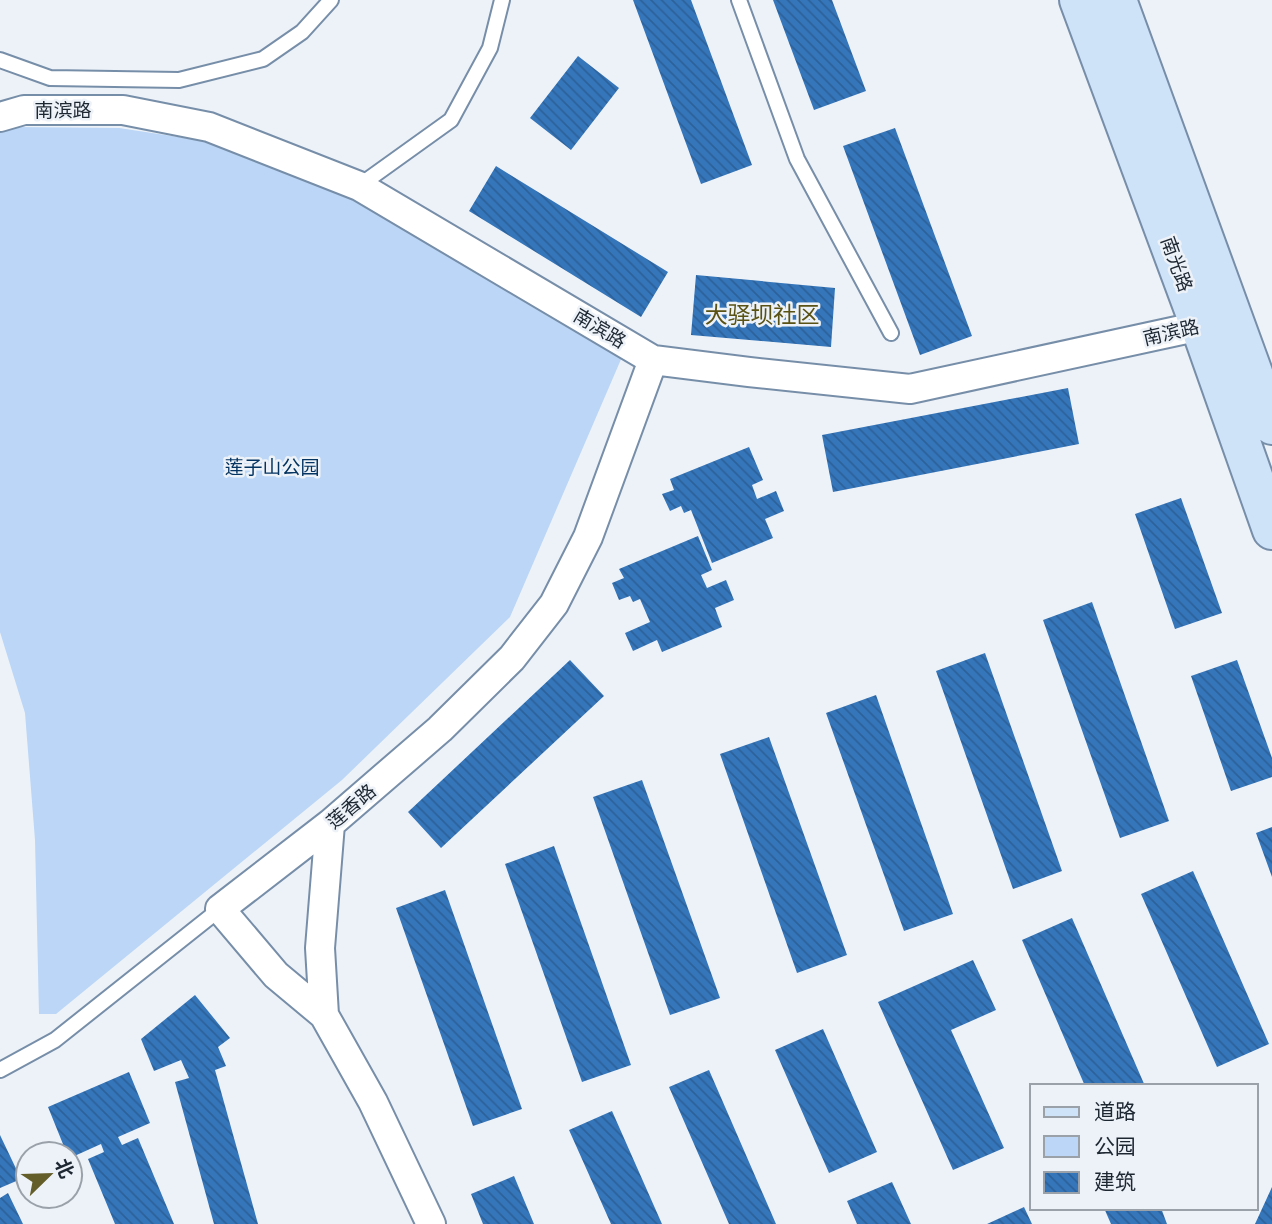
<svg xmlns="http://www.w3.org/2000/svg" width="1272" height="1224" font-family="'Exo 2','Noto Sans SC',sans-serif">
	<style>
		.park { fill: #bbd6f6 }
		.building { fill: url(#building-back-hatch) }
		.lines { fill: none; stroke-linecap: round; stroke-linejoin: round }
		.lane-casing { stroke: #778ea9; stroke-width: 18 }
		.street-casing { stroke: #778ea9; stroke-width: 32 }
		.secondary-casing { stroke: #778ea9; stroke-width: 42 }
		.lane { stroke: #fff; stroke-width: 14 }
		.street { stroke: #fff; stroke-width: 28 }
		.secondary { stroke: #cee2f8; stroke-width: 38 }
		.labels { text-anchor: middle; stroke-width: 5; stroke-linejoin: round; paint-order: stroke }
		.street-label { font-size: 19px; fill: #1d2732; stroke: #edf2f8 }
		.park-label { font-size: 19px; fill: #043461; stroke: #edf2f8 }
		.quarter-label { font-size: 23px; fill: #5a5214; stroke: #edf2f8 }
	</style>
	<defs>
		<pattern id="building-back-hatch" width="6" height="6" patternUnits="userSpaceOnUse" patternTransform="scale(1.75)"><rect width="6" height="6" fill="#3576bb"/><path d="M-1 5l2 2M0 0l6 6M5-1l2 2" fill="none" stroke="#2c6199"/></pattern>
	</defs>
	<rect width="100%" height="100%" fill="#edf2f8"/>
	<path class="park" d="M11 127 119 128 218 143 340 193 584 330 622 357 510 617 342 780 56 1014H39L35 840 25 713 0 632V131Z"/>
	<path class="building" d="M633 0H691L752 165 701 184Z
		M773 0H832L866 91 814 110Z
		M578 56 619 88 571 150 530 118Z
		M895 128 972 336 920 355 843 146Z
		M496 166 668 272 641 317 469 211Z
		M696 275 835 288 831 347 691 335Z
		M1068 388 1079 444 833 492 822 435Z
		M749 447 763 480 752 485 757 499 776 491 784 511 765 519 773 538 712 563 691 510 684 513 681 506 670 511 662 494 674 490 670 479Z
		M1181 498 1222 613 1175 629 1135 514Z
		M698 536 712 570 701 575 707 588 726 580 734 600 715 608 722 627 662 652 657 640 633 651 625 633 650 622 640 599 633 602 630 596 619 600 612 583 624 578 619 569Z
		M1092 602 1169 821 1120 838 1043 620Z
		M985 653 1062 871 1013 889 936 671Z
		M570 660 604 696 441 848 408 812Z
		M1237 660 1272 758V777L1231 791 1191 676Z
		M876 695 953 914 904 931 826 713Z
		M769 737 847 955 797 973 720 754Z
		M642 780 720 998 670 1015 593 797Z
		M1272 827V877L1256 833Z
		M554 846 631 1065 582 1082 505 864Z
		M1193 871 1269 1044 1217 1067 1141 894Z
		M445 890 522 1109 473 1126 396 908Z
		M1072 918 1145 1086H1085L1022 940Z
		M973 960 996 1010 951 1030 1004 1148 953 1170 878 1002Z
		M195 995 230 1038 218 1047 226 1066 215 1070 258 1224H214L175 1082 189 1078 181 1060 154 1071 141 1039Z
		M823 1029 877 1152 829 1173 775 1050Z
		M709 1070 776 1224H729L669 1087Z
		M129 1072 150 1123 118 1137 122 1145 138 1138 174 1224H115L88 1159 104 1152 101 1144 70 1158V1154H67L48 1107Z
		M612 1111 662 1224H611L569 1130Z
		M0 1135 21 1179 0 1188Z
		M514 1176 534 1224H483L471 1194Z
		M892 1182 911 1224H857L847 1201Z
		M1272 1187V1224H1255Z
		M8 1193 23 1224H0V1198Z
		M1024 1207 1032 1224H987Z
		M1104 1208H1161L1167 1224H1111Z"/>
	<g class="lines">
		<defs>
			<path id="lane" d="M739 0 797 159 891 333
				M0 60 50 78 179 80 263 59 302 32 331 0
				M359 186 451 120 490 48 502 0
				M0 1070 55 1040 220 909"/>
			<path id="street" d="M0 117 24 110H123L209 127 359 186 653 360 749 372 910 389 1200 326 1218 321
				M324 1015 320 948 330 824
				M431 1224 373 1102 324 1015 276 975 220 909 330 824 440 729 512 658 554 604 588 537 653 360"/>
			<path id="secondary" d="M1079 0 1200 326 1272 530
				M1117 0 1272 425"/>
		</defs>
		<use href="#lane" class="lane-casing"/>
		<use href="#street" class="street-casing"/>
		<use href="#secondary" class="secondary-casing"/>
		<use href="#lane" class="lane"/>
		<use href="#street" class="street"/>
		<use href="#secondary" class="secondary"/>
	</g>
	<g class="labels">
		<g class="street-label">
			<text x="63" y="117">南滨路</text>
			<text transform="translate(1177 264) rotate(70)" y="7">南光路</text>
			<text transform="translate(600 328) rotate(31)" y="7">南滨路</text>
			<text transform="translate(1171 332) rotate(-13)" y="7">南滨路</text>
			<text transform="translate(351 806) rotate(-40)" y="7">莲香路</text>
		</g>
		<g class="park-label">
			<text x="272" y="474">莲子山公园</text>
		</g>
		<g class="quarter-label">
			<text x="762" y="323">大驿坝社区</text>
		</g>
	</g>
	<rect x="1030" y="1084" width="228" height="126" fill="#edf2f8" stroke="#9aa1a9" stroke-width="2"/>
	<rect x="1044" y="1107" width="35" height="10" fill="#cee2f8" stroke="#9aa1a9" stroke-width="2"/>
	<text x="1094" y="1119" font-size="21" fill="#1d2732">道路</text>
	<rect x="1044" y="1136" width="35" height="21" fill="#bbd6f6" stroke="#9aa1a9" stroke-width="2"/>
	<text x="1094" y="1154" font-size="21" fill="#1d2732">公园</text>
	<rect x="1044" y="1172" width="35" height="21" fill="url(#building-back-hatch)" stroke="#9aa1a9" stroke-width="2"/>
	<text x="1094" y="1189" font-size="21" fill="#1d2732">建筑</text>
	<g transform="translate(49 1175) rotate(67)"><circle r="33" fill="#edf2f8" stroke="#9aa1a9" stroke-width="2"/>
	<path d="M0-5L12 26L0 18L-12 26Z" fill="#635d29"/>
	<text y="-10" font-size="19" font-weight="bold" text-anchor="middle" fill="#1d2732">北</text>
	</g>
</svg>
